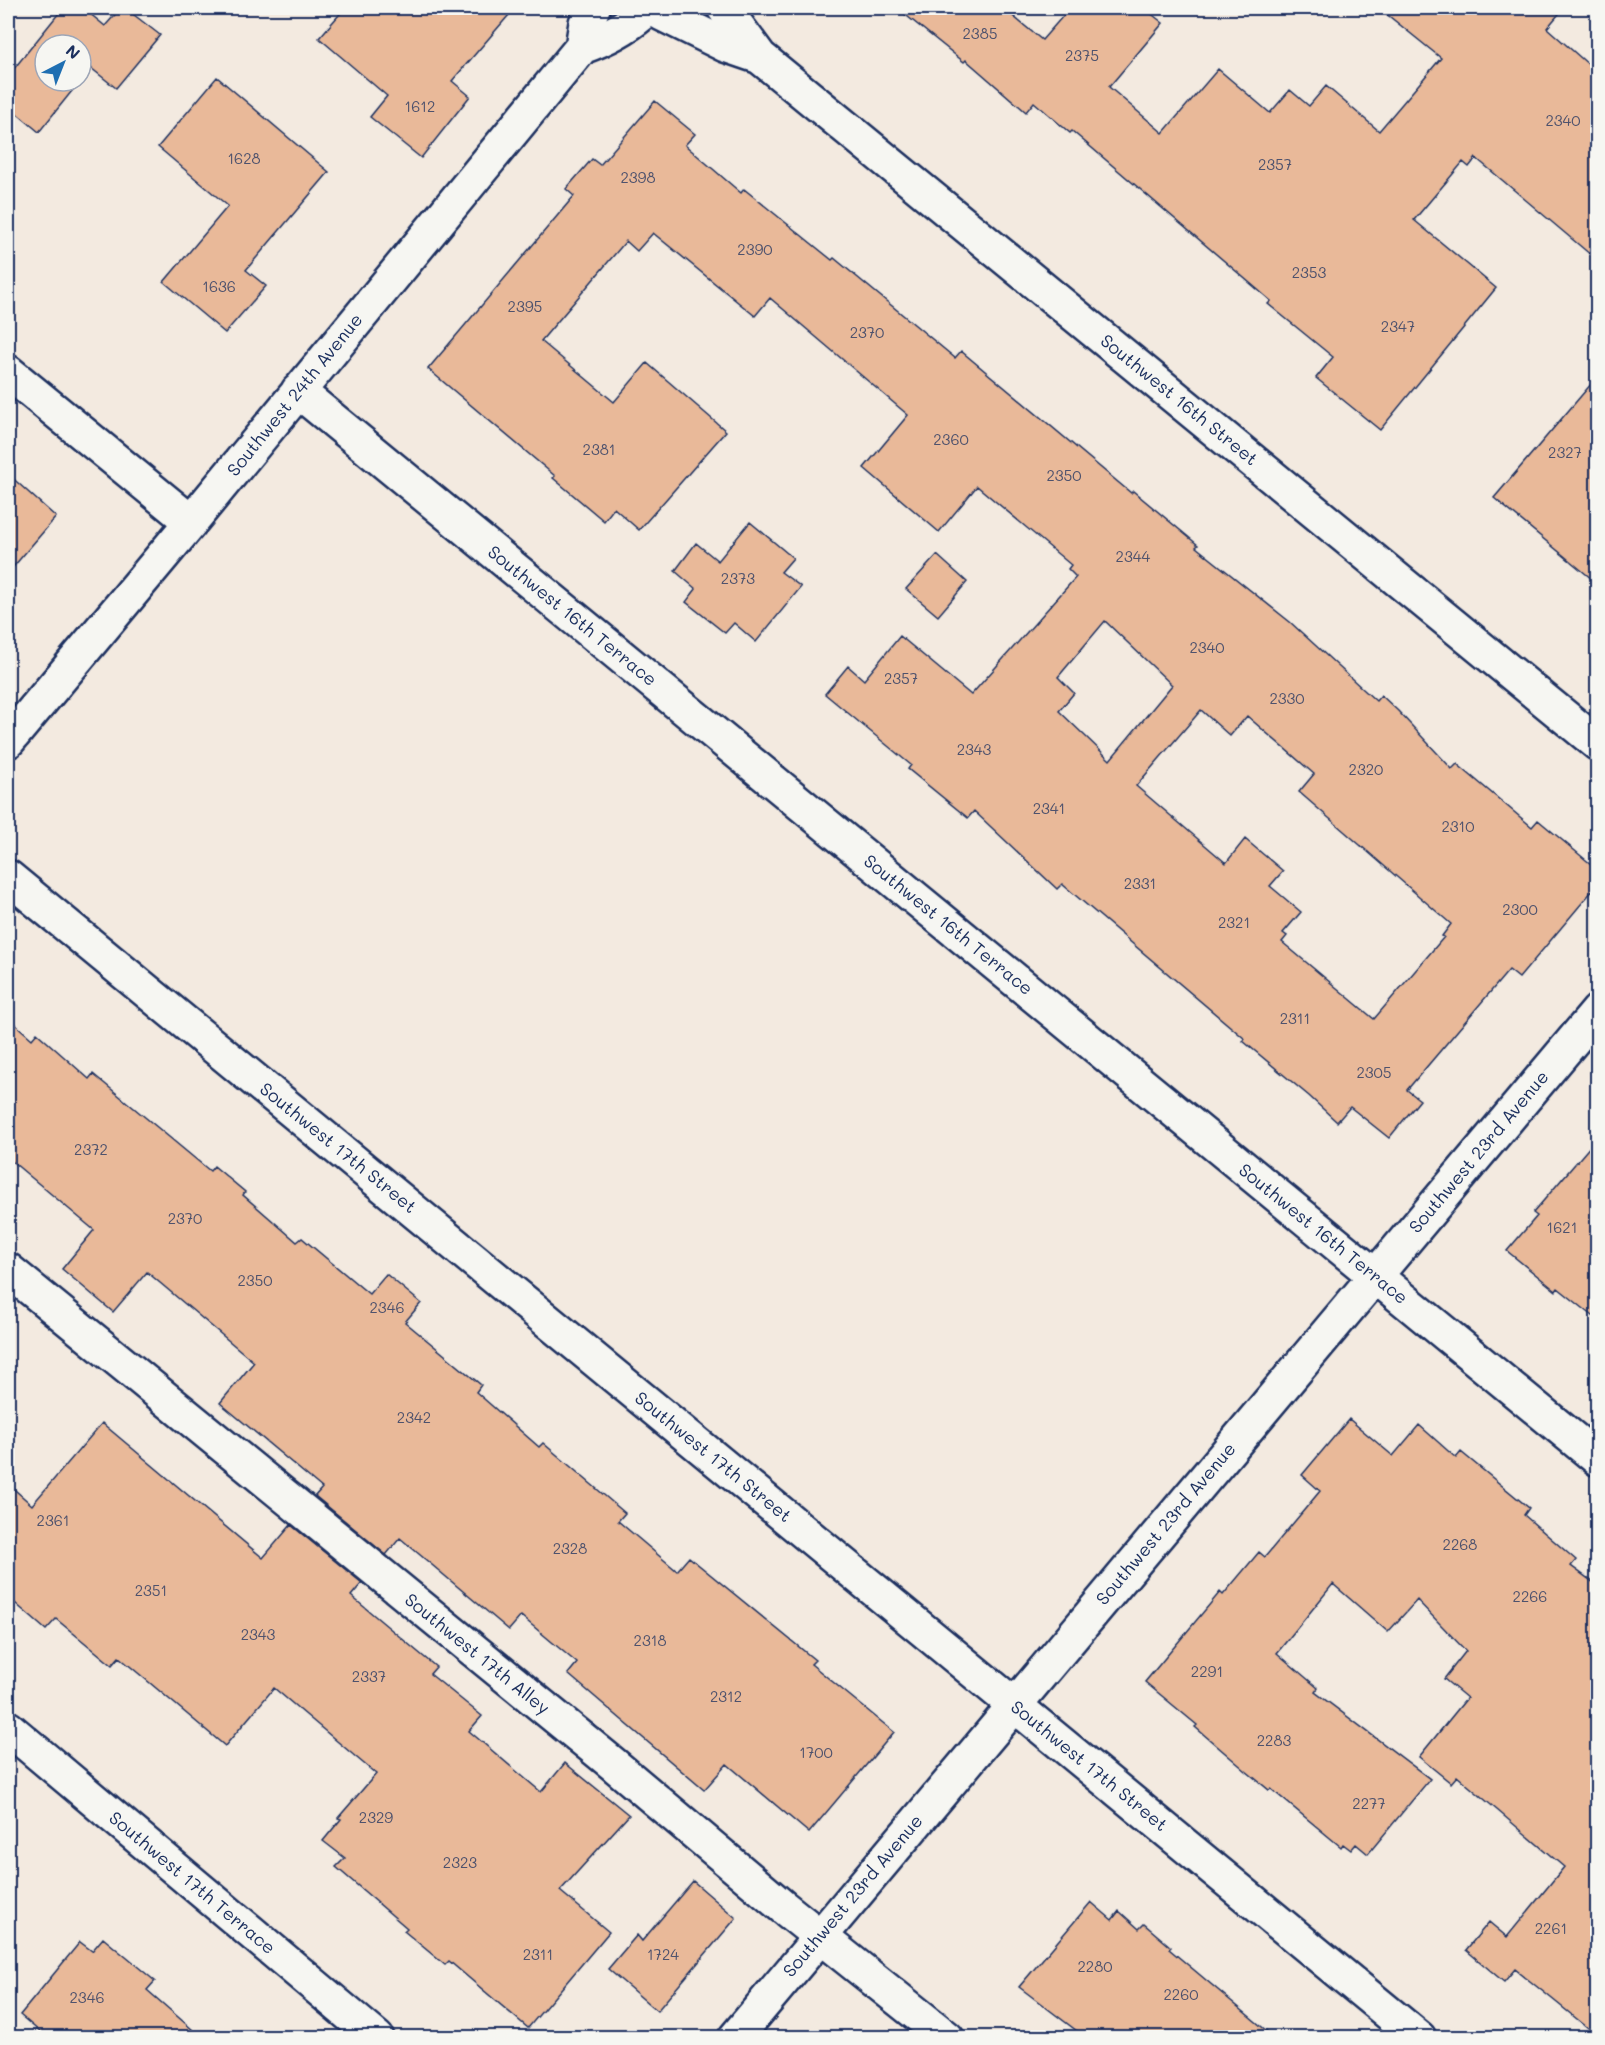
<svg xmlns="http://www.w3.org/2000/svg" width="1605" height="2045" font-family="Mali,sans-serif">
	<style>
		.building { fill: #e9b999; stroke: #1b2f5e; stroke-width: 1.5; fill-rule: evenodd }
		.lines { fill: none; stroke-linecap: round; stroke-linejoin: round }
		.minor-casing { stroke: #1b2f5e; stroke-width: 38 }
		.minor { stroke: #f6f6f2; stroke-width: 33 }
		.labels { text-anchor: middle; stroke-width: 6; stroke-linejoin: round; paint-order: stroke }
		.number-label { font-size: 15px; fill: #4e526d }
		.street-label { font-size: 18px; fill: #1b2f5e; stroke: #f6f6f2 }
	</style>
	<rect width="100%" height="100%" fill="#f3eae0"/>
	<filter id="ink" filterUnits="userSpaceOnUse"><feTurbulence type="fractalNoise" baseFrequency=".0167" numOctaves="2"/><feDisplacementMap in="SourceGraphic" scale="12" xChannelSelector="R" yChannelSelector="G"/><feConvolveMatrix kernelMatrix="1 2 1 2 8 2 1 2 1" color-interpolation-filters="sRGB"/></filter>
	<g filter="url(#ink)">
		<path class="building" d="M63 8H83L105 26 121 8H125L160 35 116 88 91 68 81 80V45H45V81H80L39 132 8 106V76Z
			M345 8H515L452 81 470 96 421 158 370 117 387 96 319 38Z
			M897 8H1003L1042 40 1070 8H1144L1163 23 1109 87 1163 133 1218 69 1270 113 1290 90 1309 106 1326 86 1379 131 1441 58 1379 8H1564L1547 28 1598 73V261L1476 158 1469 167 1463 162 1414 220 1496 288 1380 430 1316 378 1333 357 1268 304 1271 301 1072 131 1070 133 1034 102 1026 112 966 60 964 62Z
			M217 77 329 172 246 270 266 286 225 333 164 282 228 206 158 147Z
			M655 101 695 134 685 145 741 193 744 189 832 260 834 258 955 358 961 351 1131 493 1133 491 1198 545 1196 547 1290 622 1376 701 1381 695 1398 711 1452 769 1457 764 1532 827 1538 820 1598 870V884L1519 978 1509 970 1407 1090 1420 1100 1389 1138 1350 1107 1337 1122 1309 1096 1243 1041 1245 1039 1062 884 1057 889 974 811 968 818 908 769 911 765 825 694 848 666 864 680 900 636 971 695 1076 577 1068 569 1071 565 977 486 939 532 864 468 908 415 770 298 755 316 653 233 637 251 626 241 541 341 614 402 647 363 726 431 639 530 614 508 604 521 553 478 555 476 428 369 574 196 566 189 592 159 600 165ZM1105 621 1172 685 1110 760 1059 711 1074 693 1058 677ZM1201 710 1230 736 1247 716 1314 774 1299 792 1451 924 1442 936 1444 937 1374 1019 1282 942 1287 936 1283 933 1301 912 1270 886 1283 871 1245 839 1226 863 1136 786Z
			M1598 376V584L1494 498Z
			M8 474 56 517 8 573Z
			M750 522 793 558 781 572 801 587 756 642 734 623 725 633 686 602 696 589 675 571 696 543 718 561Z
			M937 555 967 582 938 616 906 589Z
			M8 1018 32 1039 37 1033 89 1079 93 1074 210 1171 214 1166 245 1192 243 1195 297 1242 302 1238 369 1294 386 1274 421 1303 405 1322 481 1385 476 1392 539 1447 543 1443 625 1513 618 1521 677 1571 689 1557 815 1660 811 1664 894 1732 809 1833 727 1764 704 1790 568 1674 577 1663 521 1616 509 1630 400 1538 386 1555 315 1496 322 1488 220 1403 254 1362 147 1272 113 1312 62 1269 94 1230 8 1158Z
			M1598 1137V1320L1558 1288 1556 1291 1507 1251 1537 1216 1533 1213Z
			M1349 1419 1393 1456 1419 1425 1456 1458 1461 1452 1529 1508 1524 1515 1576 1560 1571 1566 1598 1586V2036L1515 1969 1504 1982 1466 1950 1489 1922 1507 1937 1564 1867 1457 1776 1451 1783 1419 1757 1467 1698 1444 1679 1466 1651 1417 1600 1388 1632 1333 1584 1277 1653 1318 1688 1315 1692 1430 1779 1368 1854 1356 1844 1351 1850 1343 1844 1341 1847 1271 1789 1269 1790 1246 1771 1195 1727 1197 1725 1145 1682 1220 1592 1223 1595 1259 1552 1265 1557 1320 1491 1302 1475Z
			M102 1423 263 1558 291 1525 362 1583 351 1596 436 1667 430 1674 482 1716 469 1731 541 1792 565 1763 629 1815 560 1891 609 1932 528 2028 449 1961 445 1965 404 1931 407 1928 336 1867 345 1858 323 1841 341 1819 338 1818 376 1774 274 1688 225 1746 119 1657 112 1665 56 1619 46 1630 8 1597V1484L32 1505Z
			M693 1881 736 1918 657 2011 608 1969 637 1935 642 1941Z
			M1091 1902 1112 1920 1119 1911 1139 1929 1144 1924 1171 1947 1169 1949 1274 2037H1085L1019 1987Z
			M103 1938 155 1981 147 1990 201 2037H46L20 2015 80 1942 92 1951Z"/>
		<g class="lines">
			<defs>
				<path id="minor" d="M724 8 760 57 1598 744
					M662 14 725 45 760 57
					M582 47C605 39 623 30 642 14
					M8 372 191 522
					M298 391 1598 1459
					M8 741 191 522 582 47 586 23 593 8
					M8 877 1419 2038
					M8 1270 612 1763 783 1907 947 2038
					M8 1728 377 2038
					M735 2038 1598 1011"/>
			</defs>
			<use href="#minor" class="minor-casing"/>
			<use href="#minor" class="minor"/>
		</g>
	</g>
	<g class="labels">
		<g class="number-label">
			<text x="980" y="39">2385</text>
			<text x="1082" y="61">2375</text>
			<text x="420" y="112">1612</text>
			<text x="1563" y="126">2340</text>
			<text x="244" y="164">1628</text>
			<text x="1275" y="170">2357</text>
			<text x="638" y="183">2398</text>
			<text x="755" y="255">2390</text>
			<text x="1309" y="278">2353</text>
			<text x="219" y="292">1636</text>
			<text x="525" y="312">2395</text>
			<text x="1398" y="332">2347</text>
			<text x="867" y="338">2370</text>
			<text x="951" y="445">2360</text>
			<text x="599" y="455">2381</text>
			<text x="1565" y="458">2327</text>
			<text x="1064" y="481">2350</text>
			<text x="1133" y="562">2344</text>
			<text x="738" y="584">2373</text>
			<text x="1207" y="653">2340</text>
			<text x="901" y="684">2357</text>
			<text x="1287" y="704">2330</text>
			<text x="974" y="755">2343</text>
			<text x="1366" y="775">2320</text>
			<text x="1049" y="814">2341</text>
			<text x="1458" y="832">2310</text>
			<text x="1140" y="889">2331</text>
			<text x="1520" y="915">2300</text>
			<text x="1234" y="928">2321</text>
			<text x="1295" y="1024">2311</text>
			<text x="1374" y="1078">2305</text>
			<text x="91" y="1155">2372</text>
			<text x="185" y="1224">2370</text>
			<text x="1562" y="1233">1621</text>
			<text x="255" y="1286">2350</text>
			<text x="387" y="1313">2346</text>
			<text x="414" y="1423">2342</text>
			<text x="53" y="1526">2361</text>
			<text x="1460" y="1550">2268</text>
			<text x="570" y="1554">2328</text>
			<text x="151" y="1596">2351</text>
			<text x="1530" y="1602">2266</text>
			<text x="258" y="1640">2343</text>
			<text x="650" y="1646">2318</text>
			<text x="1207" y="1677">2291</text>
			<text x="369" y="1682">2337</text>
			<text x="726" y="1702">2312</text>
			<text x="1274" y="1746">2283</text>
			<text x="816" y="1758">1700</text>
			<text x="1369" y="1809">2277</text>
			<text x="376" y="1823">2329</text>
			<text x="460" y="1868">2323</text>
			<text x="1551" y="1934">2261</text>
			<text x="538" y="1960">2311</text>
			<text x="663" y="1960">1724</text>
			<text x="1095" y="1972">2280</text>
			<text x="1181" y="2000">2260</text>
			<text x="87" y="2003">2346</text>
		</g>
		<g class="street-label">
			<text transform="translate(295 395) rotate(-51)" y="6">Southwest 24th Avenue</text>
			<text transform="translate(1179 400) rotate(39)" y="6">Southwest 16th Street</text>
			<text transform="translate(572 616) rotate(39)" y="6">Southwest 16th Terrace</text>
			<text transform="translate(948 925) rotate(39)" y="6">Southwest 16th Terrace</text>
			<text transform="translate(338 1148) rotate(39)" y="6">Southwest 17th Street</text>
			<text transform="translate(1479 1152) rotate(-50)" y="6">Southwest 23rd Avenue</text>
			<text transform="translate(1323 1234) rotate(39)" y="6">Southwest 16th Terrace</text>
			<text transform="translate(713 1457) rotate(39)" y="6">Southwest 17th Street</text>
			<text transform="translate(1166 1524) rotate(-50)" y="6">Southwest 23rd Avenue</text>
			<text transform="translate(477 1654) rotate(39)" y="6">Southwest 17th Alley</text>
			<text transform="translate(1089 1766) rotate(39)" y="6">Southwest 17th Street</text>
			<text transform="translate(192 1883) rotate(40)" y="6">Southwest 17th Terrace</text>
			<text transform="translate(853 1896) rotate(-50)" y="6">Southwest 23rd Avenue</text>
		</g>
	</g>
	<rect width="1605" height="2045" fill="none" stroke="#f6f6f2" stroke-width="30"/>
	<rect x="15" y="15" width="1575" height="2015" fill="none" stroke="#1b2f5e" stroke-width="2" filter="url(#ink)"/>
	<g transform="translate(63 63) rotate(42)"><circle r="28" fill="#f6f6f2" stroke="#9ea6b7" stroke-width="1.5"/>
	<path d="M0-4.5L10 22L0 15L-10 22Z" fill="#1f6fb2"/>
	<text y="-9" font-size="16" font-weight="bold" text-anchor="middle" fill="#1b2f5e">N</text>
	</g>
</svg>
